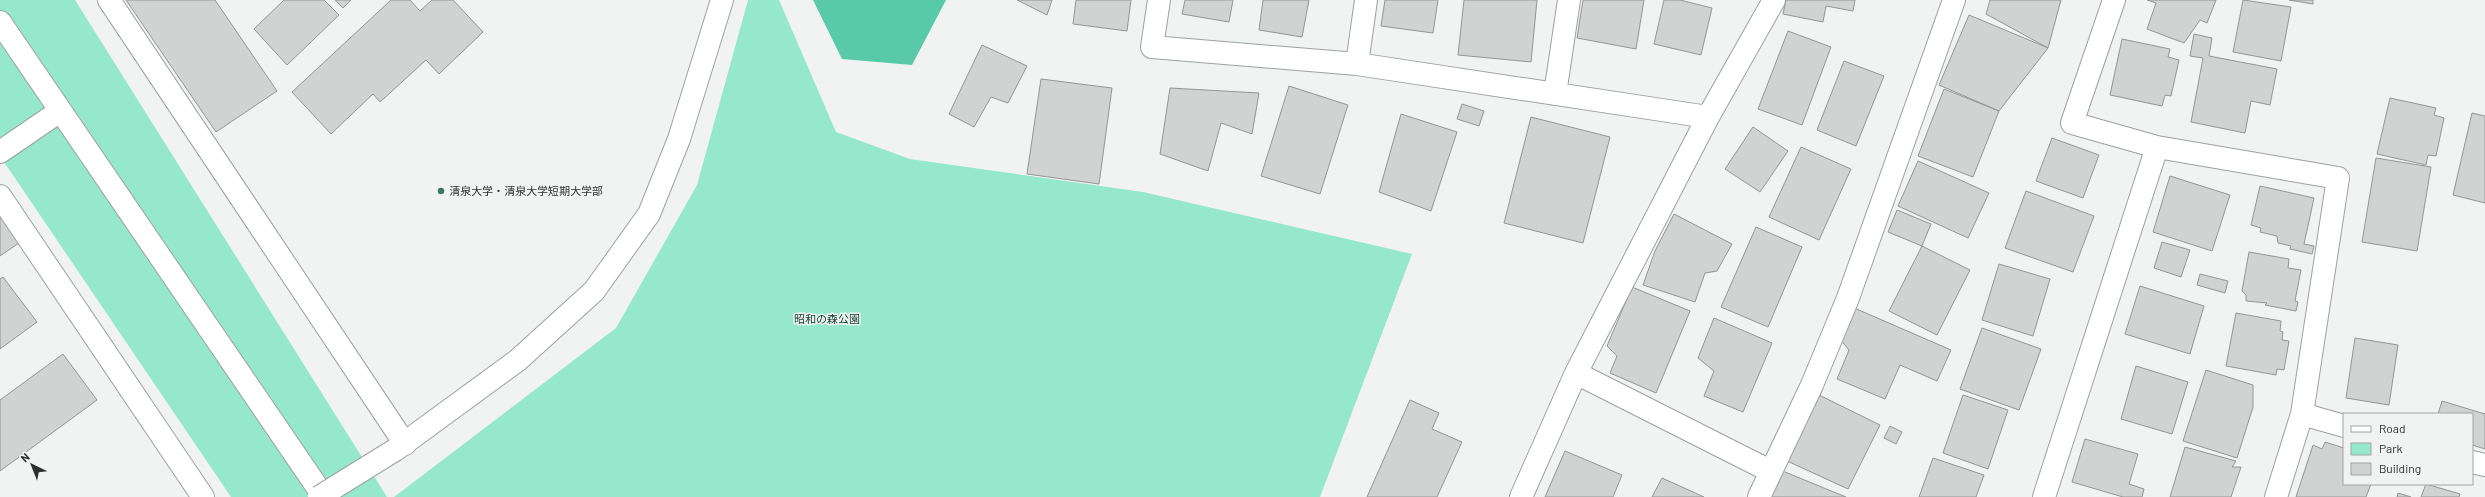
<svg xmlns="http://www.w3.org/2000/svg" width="2485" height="497" font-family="Barlow,'Noto Sans JP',sans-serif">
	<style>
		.green { fill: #95e8cc }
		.forest { fill: #58caa8 }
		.building { fill: #d0d3d2; stroke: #939695 }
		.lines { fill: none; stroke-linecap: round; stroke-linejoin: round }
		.service-casing { stroke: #9da19f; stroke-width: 24 }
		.pedestrian-casing { stroke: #9da19f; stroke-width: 24 }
		.minor-casing { stroke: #9da19f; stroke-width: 24 }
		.tertiary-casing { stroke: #9da19f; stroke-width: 24 }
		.service { stroke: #fff; stroke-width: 22 }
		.pedestrian { stroke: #fff; stroke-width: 22 }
		.minor { stroke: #fff; stroke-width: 22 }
		.tertiary { stroke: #fff; stroke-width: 22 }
		.tertiary-bridge-casing { stroke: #9da19f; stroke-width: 24; stroke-linecap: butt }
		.tertiary-bridge { stroke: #fff; stroke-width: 22 }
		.poi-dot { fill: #3a7865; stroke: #f0f3f2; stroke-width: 1.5 }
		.labels { text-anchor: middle; stroke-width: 3; stroke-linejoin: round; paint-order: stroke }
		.poi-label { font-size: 11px; fill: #2e2f2f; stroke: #f0f3f2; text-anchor: start }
		.park-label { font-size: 11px; fill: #134536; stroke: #f0f3f2 }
	</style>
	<rect width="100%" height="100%" fill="#f0f3f2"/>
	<path class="green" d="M0 0H75L387 497H231L0 156Z
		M748 0H779L836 132 910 159 1143 192 1412 254 1320 497H394L616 328 697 185Z"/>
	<path class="forest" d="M813 0H946L912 65 842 59Z"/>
	<path class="building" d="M126 0H215L277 91 216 132Z
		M284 0H324L339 15 287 65 254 29Z
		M335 0H351L343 8Z
		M391 0H410L420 11 432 0H453L483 32 439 74 426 60 380 102 373 94 331 134 292 92Z
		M1017 0H1052L1047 15Z
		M1076 0H1131L1127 31 1073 24Z
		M1185 0H1233L1229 22 1182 14Z
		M1263 0H1309L1302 37 1259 30Z
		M1385 0H1438L1433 33 1381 26Z
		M1464 0H1537L1531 62 1458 55Z
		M1583 0H1644L1636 49 1577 38Z
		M1664 0H1680L1712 8 1701 55 1654 44Z
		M1786 0H1855L1853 11 1826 6 1823 22 1783 14Z
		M1990 0H2061L2048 48 1986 14Z
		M2147 0H2216L2207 23 2200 20 2184 43 2147 29 2156 3Z
		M2243 0 2291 7 2281 61 2233 52Z
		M2289 0H2313V4Z
		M1969 15 2048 48 1999 111 1939 85Z
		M1788 31 1831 47 1802 125 1758 109Z
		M2194 34 2212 38 2209 56 2277 69 2270 105 2251 101 2245 133 2191 122 2203 58 2190 56Z
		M2122 39 2170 49 2168 57 2179 60 2171 96 2165 95 2162 106 2110 95Z
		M982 45 1027 66 1008 103 991 97 974 127 949 114Z
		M1844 61 1884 76 1856 146 1817 130Z
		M1041 79 1112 88 1099 184 1027 174Z
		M1289 86 1348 105 1320 194 1261 176Z
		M1170 88 1259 93 1252 134 1221 123 1208 171 1160 154Z
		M1944 89 1999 111 1973 177 1918 156Z
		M2390 98 2436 108 2434 115 2444 118 2436 156 2428 155 2426 165 2377 154Z
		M1462 104 1484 111 1479 126 1457 119Z
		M2472 113 2485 116V203L2453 195Z
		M1401 114 1457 132 1431 211 1379 192Z
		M1531 117 1610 137 1583 243 1504 223Z
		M1753 127 1788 151 1760 192 1725 169Z
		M2052 138 2099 155 2083 198 2036 181Z
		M1801 147 1851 169 1819 240 1769 217Z
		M2376 158 2431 167 2417 251 2362 242Z
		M1918 161 1989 193 1968 238 1898 206Z
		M2170 176 2230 195 2212 251 2153 232Z
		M2260 186 2314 198 2304 244 2314 246 2312 254 2290 249 2291 246 2278 243 2277 236 2260 232 2261 228 2251 225Z
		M2026 191 2094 216 2073 272 2005 248Z
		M1897 210 1931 224 1922 246 1888 232Z
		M0 213 35 232 0 256Z
		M1674 214 1732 244 1717 271 1705 273 1695 302 1643 285 1655 251Z
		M1756 227 1802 247 1768 327 1721 307Z
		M2162 242 2190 250 2181 277 2154 268Z
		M1922 246 1970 270 1937 335 1889 311Z
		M2249 252 2289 259 2288 268 2301 270 2295 301 2298 302 2296 311 2265 305 2267 303 2246 301V295L2242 291Z
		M1999 264 2050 279 2033 336 1982 320Z
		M2200 274 2228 281 2225 293 2197 285Z
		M3 277 37 322 0 349V279Z
		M2140 286 2204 306 2190 354 2125 334Z
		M1632 287 1690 311 1656 393 1610 373 1617 356 1607 346Z
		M1852 307 1951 350 1937 381 1900 365 1885 399 1837 379 1849 350 1839 338Z
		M2236 313 2281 321 2280 331 2283 332 2282 340 2289 341 2284 370 2277 369 2276 375 2226 366Z
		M1714 318 1772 343 1743 412 1704 396 1714 371 1698 358Z
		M1982 328 2041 349 2019 410 1960 389Z
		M2355 338 2398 345 2389 405 2346 398Z
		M63 354 97 400 0 471V400Z
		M2136 366 2188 382 2172 434 2121 419Z
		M2206 370 2253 385V407L2237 458 2183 441Z
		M1817 394 1880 425 1848 489 1785 460Z
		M1963 395 2008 410 1988 469 1943 453Z
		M1410 400 1439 413 1432 429 1462 442 1437 497H1367Z
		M2442 401 2485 414V449L2472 445V414H2438Z
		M1890 426 1902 432 1896 444 1884 438Z
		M2085 439 2138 454 2129 484 2144 489 2142 497H2123L2072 482Z
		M2325 442 2344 448V484H2371L2366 497H2296L2313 445 2322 449Z
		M2185 447 2236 461 2232 467H2241L2231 497H2170Z
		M1565 451 1622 475 1613 497H1545Z
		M1933 458 1984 475 1976 497H1919Z
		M1780 470 1846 497H1768Z
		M1662 478 1704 497H1652Z
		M2426 484 2460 494 2459 497H2421Z
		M2398 493 2411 497H2397Z"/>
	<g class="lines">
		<defs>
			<path id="service" d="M0 196 203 497"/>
			<path id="pedestrian" d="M0 22 324 497
				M0 152 60 111"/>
			<path id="minor" d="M109 0 405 444
				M1159 0 1152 47 1357 64 1708 117
				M2114 0 2072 123 2157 147 2338 178 2302 414 2344 426
				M1357 64 1366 0
				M1555 94 1569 0
				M1576 373 1770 471
				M2472 462 2485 465
				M1521 497 1576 373 1708 117 1774 0
				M1759 497 1812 385 1848 298 1954 0
				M2044 497 2157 147
				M2276 497 2302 414"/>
			<path id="tertiary" d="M395 450 518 360 594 291 649 214 679 139 722 0"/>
		</defs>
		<use href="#service" class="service-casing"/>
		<use href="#pedestrian" class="pedestrian-casing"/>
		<use href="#minor" class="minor-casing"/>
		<use href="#tertiary" class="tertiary-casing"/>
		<use href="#service" class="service"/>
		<use href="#pedestrian" class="pedestrian"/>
		<use href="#minor" class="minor"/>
		<use href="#tertiary" class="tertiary"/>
		<defs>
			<path id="tertiary-bridge" d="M319 497 395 450"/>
		</defs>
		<use href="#tertiary-bridge" class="tertiary-bridge-casing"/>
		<use href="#tertiary-bridge" class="tertiary-bridge"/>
	</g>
	<circle class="poi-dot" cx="441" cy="191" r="4"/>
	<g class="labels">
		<g class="poi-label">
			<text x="449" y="195">清泉大学・清泉大学短期大学部</text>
		</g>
		<g class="park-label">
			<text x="827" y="323">昭和の森公園</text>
		</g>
	</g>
	<rect x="2343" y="413" width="130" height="72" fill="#f0f3f2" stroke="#a2a5a4"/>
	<rect x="2351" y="426" width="20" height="6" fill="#ffffff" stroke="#a2a5a4"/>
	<text x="2379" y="433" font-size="12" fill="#2e2f2f">Road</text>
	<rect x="2351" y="443" width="20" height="12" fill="#95e8cc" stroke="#a2a5a4"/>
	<text x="2379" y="453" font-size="12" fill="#2e2f2f">Park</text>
	<rect x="2351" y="463" width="20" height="12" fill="#d0d3d2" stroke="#a2a5a4"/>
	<text x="2379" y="473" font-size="12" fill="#2e2f2f">Building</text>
	<g transform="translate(32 465) rotate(317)" stroke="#f0f3f2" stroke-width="3" paint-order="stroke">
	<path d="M0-3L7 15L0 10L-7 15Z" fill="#2e2f2f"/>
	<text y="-6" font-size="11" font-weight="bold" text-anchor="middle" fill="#2e2f2f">N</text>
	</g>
</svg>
